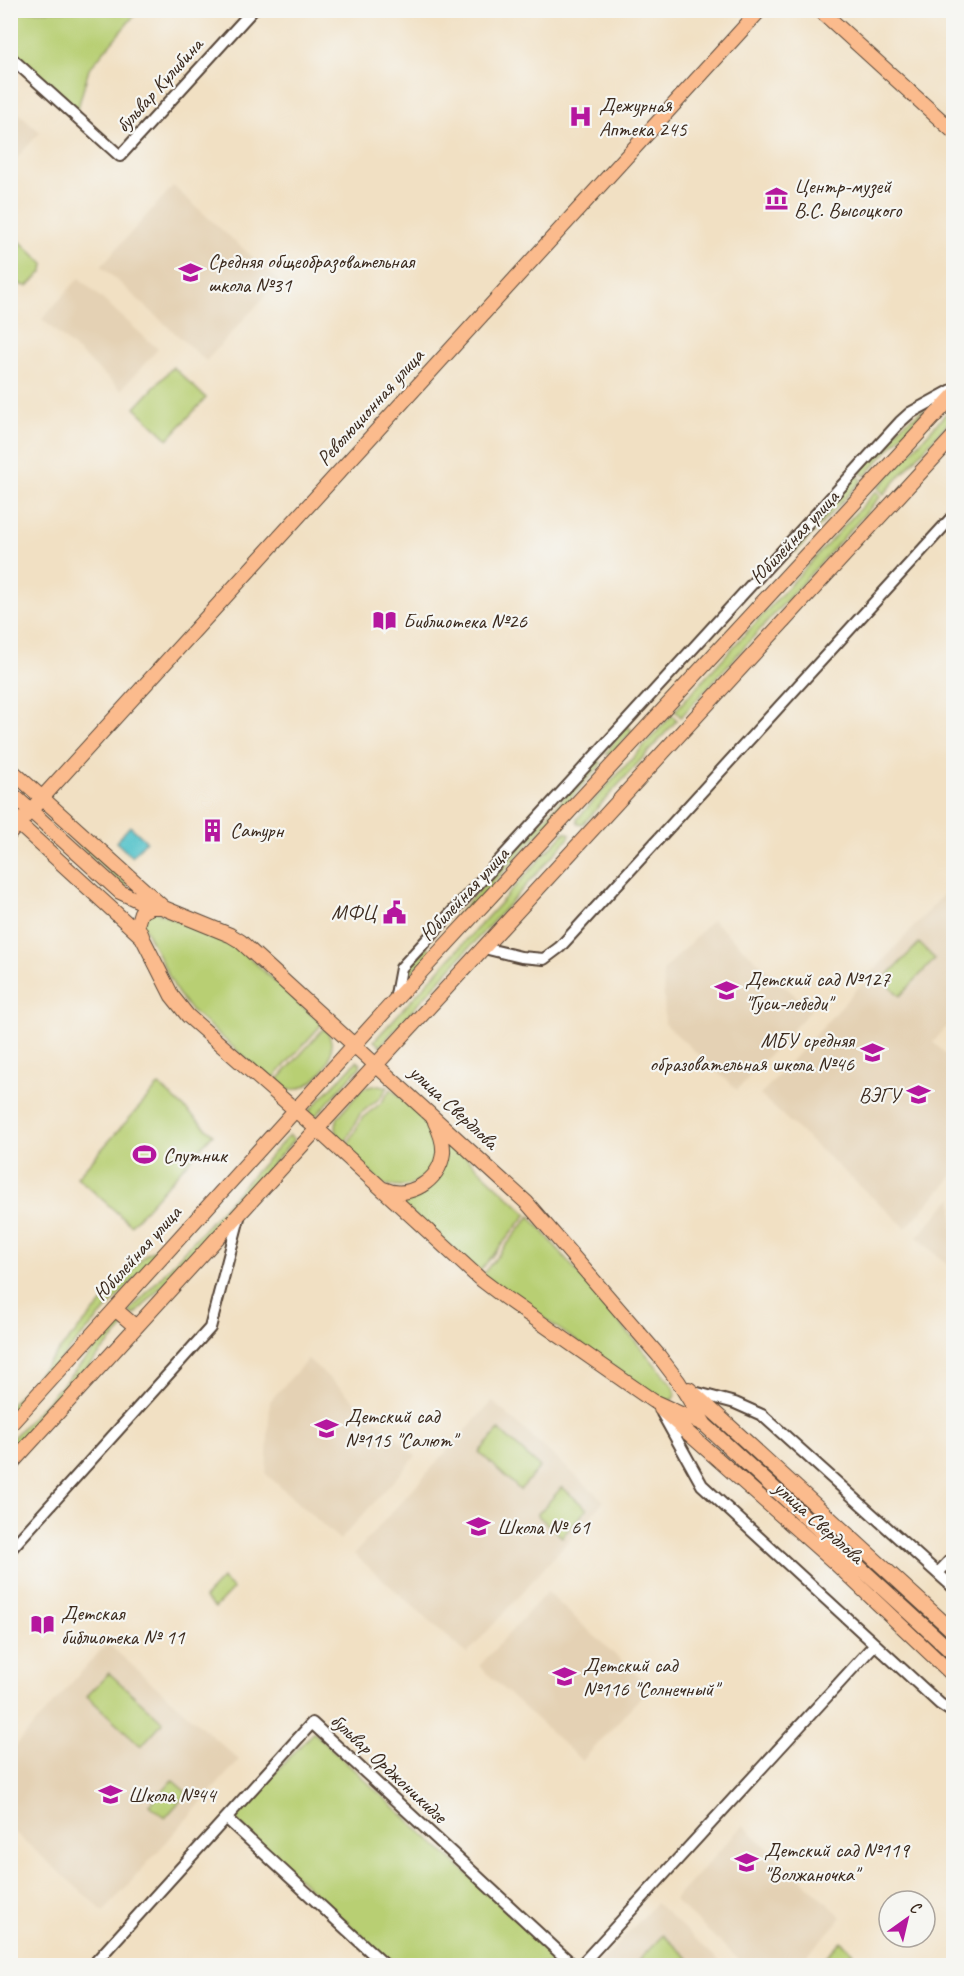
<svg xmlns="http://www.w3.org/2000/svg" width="964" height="1976" font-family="Caveat,sans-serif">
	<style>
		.built { fill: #e4d1b4 }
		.green { fill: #b8cf73; stroke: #7a7c48; stroke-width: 1.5 }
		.water { fill: #55c3ca; stroke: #487674; stroke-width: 1.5 }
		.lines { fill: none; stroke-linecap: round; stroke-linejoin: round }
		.minor-casing { stroke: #564537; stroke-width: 14 }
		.major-casing { stroke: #564537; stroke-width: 16 }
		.minor { stroke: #fff; stroke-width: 10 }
		.major { stroke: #fbbb8d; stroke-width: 14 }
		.labels { text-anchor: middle; stroke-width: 4.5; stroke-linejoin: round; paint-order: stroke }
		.street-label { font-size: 21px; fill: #3b2a1e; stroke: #f6f6f2 }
		.poi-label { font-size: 21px; fill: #3b2a1e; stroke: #f6f6f2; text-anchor: start }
	</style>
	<rect width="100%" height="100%" fill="#f6f6f2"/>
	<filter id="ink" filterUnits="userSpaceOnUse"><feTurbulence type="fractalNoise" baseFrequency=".0167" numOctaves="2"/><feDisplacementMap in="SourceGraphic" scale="12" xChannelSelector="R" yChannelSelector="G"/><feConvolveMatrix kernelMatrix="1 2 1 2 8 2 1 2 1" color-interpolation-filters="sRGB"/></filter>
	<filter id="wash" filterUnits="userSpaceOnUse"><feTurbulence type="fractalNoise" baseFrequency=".008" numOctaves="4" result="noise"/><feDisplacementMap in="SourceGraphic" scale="24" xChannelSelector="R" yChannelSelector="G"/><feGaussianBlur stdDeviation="1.35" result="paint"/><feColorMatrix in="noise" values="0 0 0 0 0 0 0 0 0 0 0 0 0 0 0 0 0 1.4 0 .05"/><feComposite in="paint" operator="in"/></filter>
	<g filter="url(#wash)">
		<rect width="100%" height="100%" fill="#f1e0c3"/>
		<path class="built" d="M11 106 40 132 11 165Z
			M173 186 279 281 206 361 101 266Z
			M79 278 158 349 121 390 42 319Z
			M953 884V1020L933 1042 953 1061V1176L906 1228 760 1095Z
			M712 920 811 1010 737 1090 665 1024 663 971Z
			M953 1197V1270L917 1237Z
			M308 1359 416 1456 340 1540 266 1474 270 1401Z
			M492 1401 604 1501 467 1654 354 1554Z
			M547 1592 650 1687 582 1761 479 1666Z
			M107 1643 239 1760 104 1912 11 1829V1751Z
			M743 1825 842 1917 798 1965H745L674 1900Z
			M656 1903 724 1965 598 1966Z"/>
		<path class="green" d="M11 11H138L89 69 76 115 11 56Z
			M10 232 44 264 43 271 28 286 21 285 11 275Z
			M173 367 206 398 168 439 135 408Z
			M928 406 865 476 859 471 902 425Z
			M953 406V417L884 494 878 488Z
			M856 474 862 480 796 552 790 547Z
			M876 491 881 496 681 717 675 711Z
			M672 715 677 720 583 824H578L577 819Z
			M627 725 632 731 611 754H605Z
			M598 760 601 762 600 766 456 924 452 920Z
			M565 832 570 834 569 838 380 1046 374 1041Z
			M78 839 128 884 125 887 76 842Z
			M152 910 232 942 322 1024 271 1081 188 1007 177 992 141 921Z
			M919 943 935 959 900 996 883 980Z
			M427 947 432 951 404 981V969Z
			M324 1028C350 1056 302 1107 274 1084Z
			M357 1061 360 1063V1067L315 1117 309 1111Z
			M159 1085 213 1134 131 1225 77 1177Z
			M379 1085 388 1087 380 1098 360 1114 343 1147C337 1138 334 1127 338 1117L363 1088Z
			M391 1089 430 1123C444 1145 436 1174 412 1184 405 1188 392 1185 383 1185L346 1148 362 1118 381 1103Z
			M289 1135 294 1140 135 1315 130 1313V1311Z
			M449 1141 527 1214 479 1272 394 1197 419 1193Z
			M530 1216 674 1387 675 1395 672 1400 662 1401 482 1275Z
			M167 1243 11 1414V1404L146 1254Z
			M118 1324H122L123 1328 11 1452 10 1441Z
			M707 1415H709L917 1605 914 1609 713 1424Z
			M499 1430 540 1467 520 1490 479 1452Z
			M562 1487 587 1509 562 1537 537 1515Z
			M222 1579 233 1589 215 1608 204 1598Z
			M109 1673 163 1722 141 1746 87 1696Z
			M313 1732 565 1964 393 1965 233 1818Z
			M172 1780 187 1793 165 1818 150 1805Z
			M663 1935 696 1965H645L639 1960Z
			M841 1941 853 1953 841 1965H829L823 1960Z"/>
		<path class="water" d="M130 826 146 841 132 857 116 842Z"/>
	</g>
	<g filter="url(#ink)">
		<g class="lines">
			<defs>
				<path id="minor" d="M10 57 120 156 253 10
					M484 948 521 957 544 959 560 947 954 515
					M395 1000 401 968 900 422 910 413 954 389
					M694 1392 735 1403 762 1415 954 1588
					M662 1413 702 1485 940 1704 954 1713
					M10 1550 210 1328 240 1214
					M938 1573 954 1556
					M226 1818 386 1966
					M92 1966 312 1723 574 1966
					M580 1966 875 1644"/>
				<path id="major" d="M820 10 954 132
					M10 769 164 908 230 935 240 941 527 1203 659 1356 678 1381 705 1425 954 1654
					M10 792 120 892 152 907
					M10 816 142 937 172 996 188 1016 317 1129 479 1278 504 1297 653 1401 705 1425
					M10 833 760 10
					M142 936 137 925 141 912 152 907H159
					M384 1189C408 1200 440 1181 443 1153 444 1142 440 1132 435 1122
					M115 1309 136 1327
					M689 1389 954 1632
					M661 1409 834 1562 954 1676
					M10 1425 395 1000 954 395
					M10 1465 317 1129 954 436"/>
			</defs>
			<use href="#minor" class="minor-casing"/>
			<use href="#major" class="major-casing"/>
			<use href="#minor" class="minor"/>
			<use href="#major" class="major"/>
		</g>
	</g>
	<defs>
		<symbol id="hospital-bare" viewBox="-9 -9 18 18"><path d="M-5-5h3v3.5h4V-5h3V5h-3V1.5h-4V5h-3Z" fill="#b5179e" stroke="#f6f6f2" stroke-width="2.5" paint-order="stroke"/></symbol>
		<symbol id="museum-bare" viewBox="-9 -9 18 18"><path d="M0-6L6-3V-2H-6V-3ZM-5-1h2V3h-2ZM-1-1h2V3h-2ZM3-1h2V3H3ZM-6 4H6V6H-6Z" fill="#b5179e" stroke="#f6f6f2" stroke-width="2.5" paint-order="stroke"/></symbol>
		<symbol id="school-bare" viewBox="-9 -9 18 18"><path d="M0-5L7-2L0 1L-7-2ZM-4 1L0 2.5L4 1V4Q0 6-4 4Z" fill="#b5179e" stroke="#f6f6f2" stroke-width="2.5" paint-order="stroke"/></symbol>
		<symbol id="library-bare" viewBox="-9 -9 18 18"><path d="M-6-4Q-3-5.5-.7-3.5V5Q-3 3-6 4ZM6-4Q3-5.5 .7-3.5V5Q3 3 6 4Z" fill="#b5179e" stroke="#f6f6f2" stroke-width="2.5" paint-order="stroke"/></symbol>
		<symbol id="building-bare" viewBox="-9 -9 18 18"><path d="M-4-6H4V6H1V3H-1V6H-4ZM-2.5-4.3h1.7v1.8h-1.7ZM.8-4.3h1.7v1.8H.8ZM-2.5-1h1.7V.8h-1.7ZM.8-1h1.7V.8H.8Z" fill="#b5179e" stroke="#f6f6f2" stroke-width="2.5" paint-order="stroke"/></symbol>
		<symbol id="civic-bare" viewBox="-9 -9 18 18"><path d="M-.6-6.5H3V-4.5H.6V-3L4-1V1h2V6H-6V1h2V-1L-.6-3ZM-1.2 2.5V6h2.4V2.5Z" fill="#b5179e" stroke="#f6f6f2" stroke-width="2.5" paint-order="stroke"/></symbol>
		<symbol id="university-bare" viewBox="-9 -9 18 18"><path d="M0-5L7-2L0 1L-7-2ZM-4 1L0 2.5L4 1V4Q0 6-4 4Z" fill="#b5179e" stroke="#f6f6f2" stroke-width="2.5" paint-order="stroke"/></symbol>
		<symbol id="stadium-bare" viewBox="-9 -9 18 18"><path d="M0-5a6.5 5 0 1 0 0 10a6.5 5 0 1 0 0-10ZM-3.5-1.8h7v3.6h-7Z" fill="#b5179e" stroke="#f6f6f2" stroke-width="2.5" paint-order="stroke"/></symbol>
	</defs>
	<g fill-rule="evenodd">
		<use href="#hospital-bare" x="564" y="100" width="33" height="33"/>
		<use href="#museum-bare" x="760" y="182" width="33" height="33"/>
		<use href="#school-bare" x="174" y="256" width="33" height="33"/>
		<use href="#library-bare" x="368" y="604" width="33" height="33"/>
		<use href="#building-bare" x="196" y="814" width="33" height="33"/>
		<use href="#civic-bare" x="378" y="896" width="33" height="33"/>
		<use href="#school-bare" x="710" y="974" width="33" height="33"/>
		<use href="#school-bare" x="856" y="1036" width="33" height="33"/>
		<use href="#university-bare" x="902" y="1078" width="33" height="33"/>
		<use href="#stadium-bare" x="128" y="1138" width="33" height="33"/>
		<use href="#school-bare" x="310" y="1412" width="33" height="33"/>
		<use href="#school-bare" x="462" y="1510" width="33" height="33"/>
		<use href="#library-bare" x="26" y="1608" width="33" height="33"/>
		<use href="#school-bare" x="548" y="1660" width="33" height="33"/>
		<use href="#school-bare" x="94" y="1778" width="33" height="33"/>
		<use href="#school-bare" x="730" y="1846" width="33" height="33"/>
	</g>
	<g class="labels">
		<g class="street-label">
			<text transform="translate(159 85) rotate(-48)" y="7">бульвар Кулибина</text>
			<text transform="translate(370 407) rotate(-48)" y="7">Революционная улица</text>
			<text transform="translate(794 537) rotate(-47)" y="7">Юбилейная улица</text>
			<text transform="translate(464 894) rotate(-47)" y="7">Юбилейная улица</text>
			<text transform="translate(454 1107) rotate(43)" y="7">улица Свердлова</text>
			<text transform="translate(137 1253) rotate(-48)" y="7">Юбилейная улица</text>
			<text transform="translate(819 1522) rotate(42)" y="7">улица Свердлова</text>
			<text transform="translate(389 1768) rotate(43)" y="7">бульвар Орджоникидзе</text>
		</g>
		<g class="poi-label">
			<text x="599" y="112">Дежурная<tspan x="599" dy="24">Аптека 245</tspan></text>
			<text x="794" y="193">Центр-музей<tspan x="794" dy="24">В.С. Высоцкого</tspan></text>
			<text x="208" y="268">Средняя общеобразовательная<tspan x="208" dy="24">школа №31</tspan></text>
			<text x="403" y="628">Библиотека №26</text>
			<text x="230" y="837">Сатурн</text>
			<text x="376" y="919" text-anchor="end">МФЦ</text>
			<text x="745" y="986">Детский сад №127<tspan x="745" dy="24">"Гуси-лебеди"</tspan></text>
			<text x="854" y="1047" text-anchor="end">МБУ средняя<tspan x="854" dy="24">образовательная школа №46</tspan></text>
			<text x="900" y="1102" text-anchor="end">ВЭГУ</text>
			<text x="163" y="1162">Спутник</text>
			<text x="345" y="1423">Детский сад<tspan x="345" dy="24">№115 "Салют"</tspan></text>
			<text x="497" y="1534">Школа № 61</text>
			<text x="61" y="1620">Детская<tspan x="61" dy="24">библиотека № 11</tspan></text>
			<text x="583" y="1672">Детский сад<tspan x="583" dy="24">№116 "Солнечный"</tspan></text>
			<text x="128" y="1802">Школа №44</text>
			<text x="764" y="1857">Детский сад №119<tspan x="764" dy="24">"Волжаночка"</tspan></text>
		</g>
	</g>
	<rect width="964" height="1976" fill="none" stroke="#f6f6f2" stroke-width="36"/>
	<g transform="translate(907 1919) rotate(34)"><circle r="28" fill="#f6f6f2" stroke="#aba49d" stroke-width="1.5"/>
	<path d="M0-4.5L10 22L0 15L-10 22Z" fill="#b5179e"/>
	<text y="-9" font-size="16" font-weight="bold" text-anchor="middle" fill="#3b2a1e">С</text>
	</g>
</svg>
